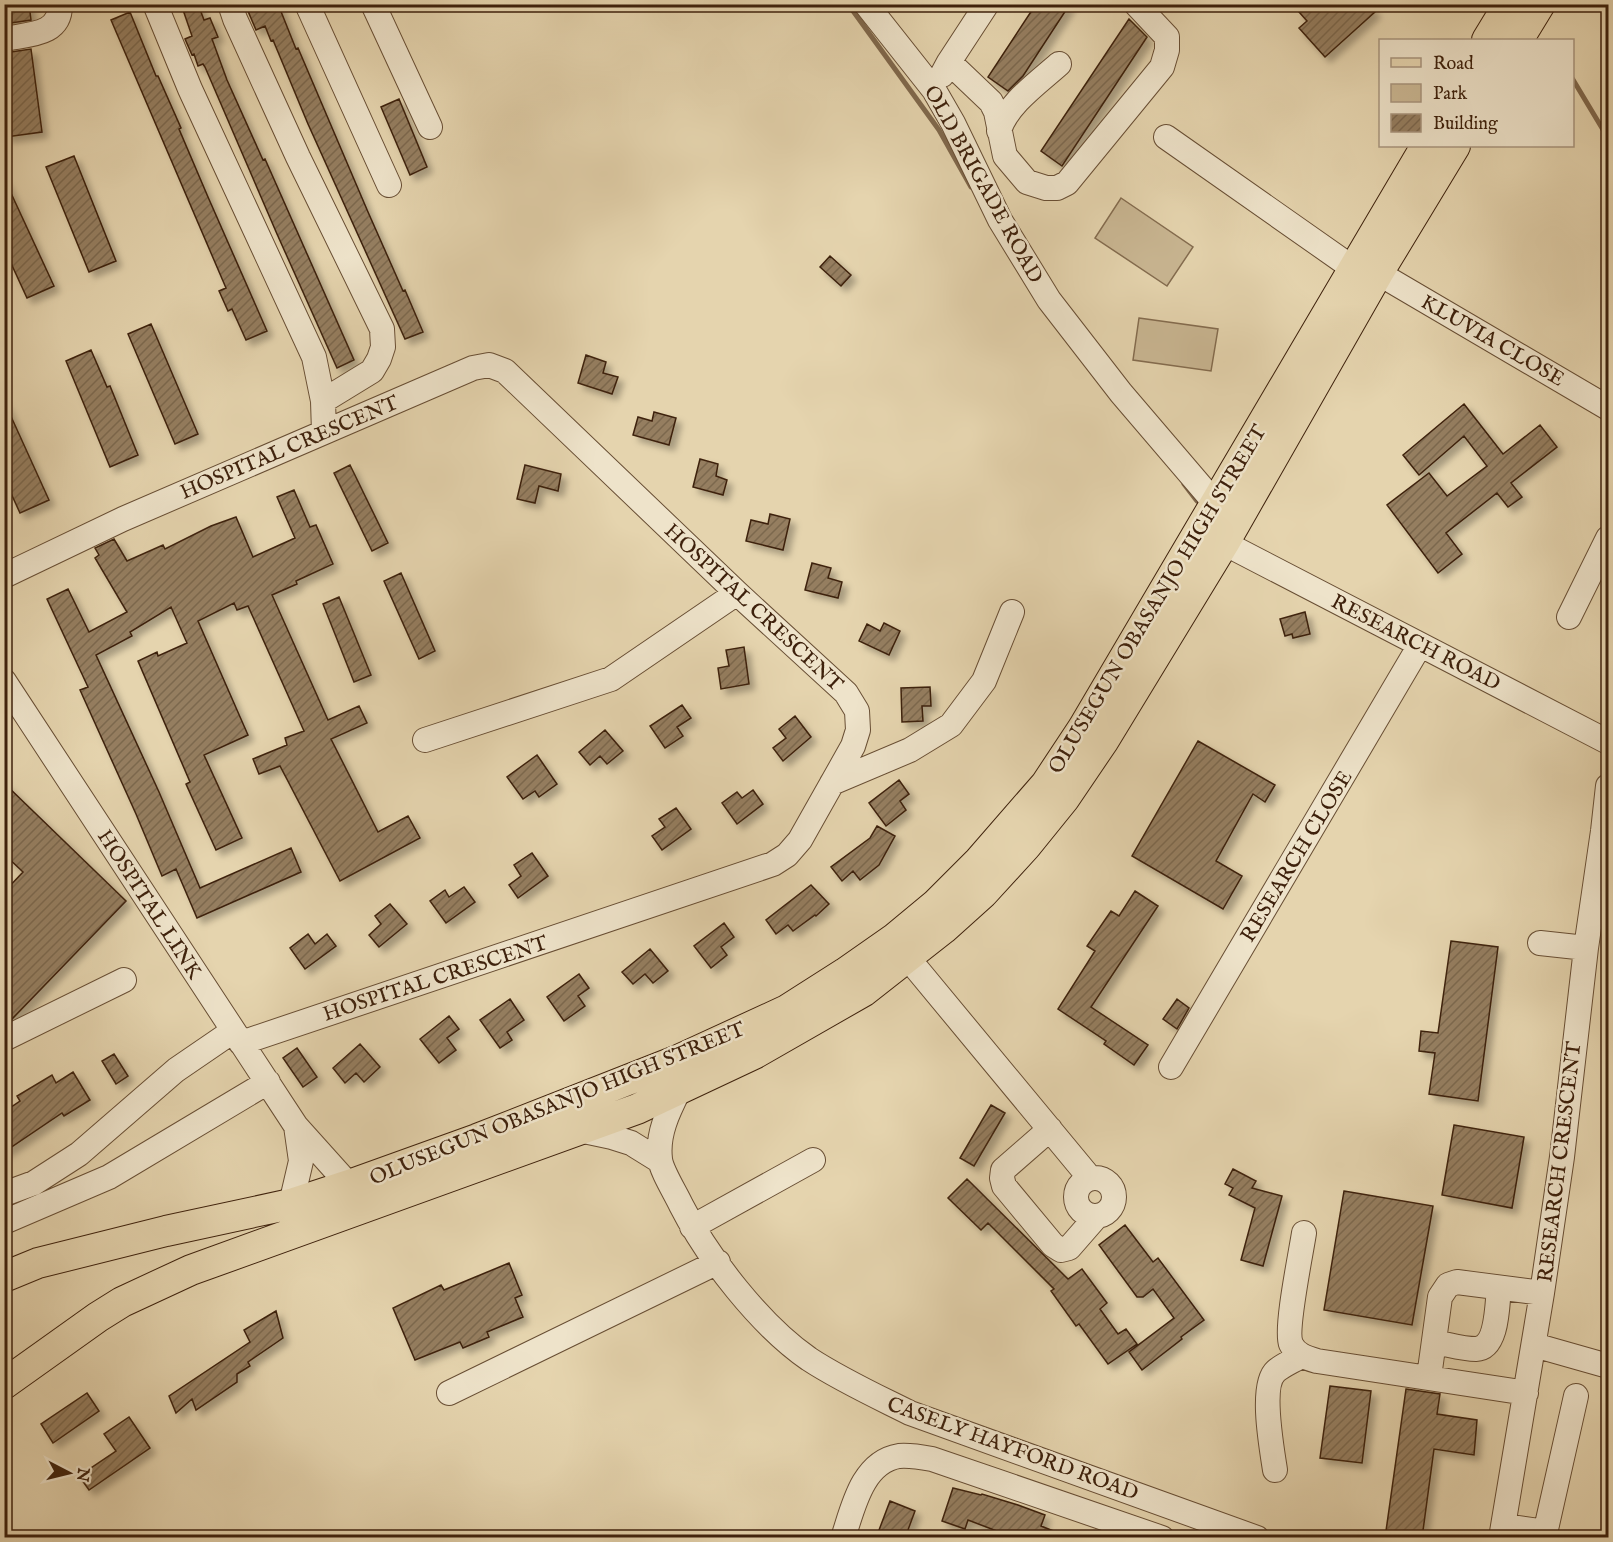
<svg xmlns="http://www.w3.org/2000/svg" width="1613" height="1542" font-family="'IM FELL English',serif">
	<style>
		.park { fill: #c9b692; stroke: #846c4f; stroke-width: 1.5 }
		.lines { fill: none; stroke-linecap: round; stroke-linejoin: round }
		.stream { stroke: #80684c; stroke-width: 5 }
		.building { fill: url(#building-hatch); stroke: #3e210c; stroke-width: 1.5; filter: url(#shadow) }
		.minor-casing { stroke: #684e34; stroke-width: 26 }
		.major-casing { stroke: #3e210c; stroke-width: 32 }
		.minor { stroke: #eee3ca; stroke-width: 24 }
		.major { stroke: #e5d4ae; stroke-width: 30 }
		.labels { text-anchor: middle; stroke-width: 5; stroke-linejoin: round; paint-order: stroke }
		.street-label { font-size: 21px; fill: #3e210c; stroke: #eee3ca }
	</style>
	<defs>
		<pattern id="building-hatch" width="6" height="6" patternUnits="userSpaceOnUse" patternTransform="scale(1.5)"><rect width="6" height="6" fill="#957e60"/><path d="M-1 1l2-2M0 6l6-6M5 7l2-2" fill="none" stroke="#7b674e"/></pattern>
		<filter id="shadow"><feDropShadow dx="5.5" dy="5.5" stdDeviation="3" flood-color="#0004"/></filter>
	</defs>
	<rect width="100%" height="100%" fill="#e5d4ae"/>
	<filter id="stains"><feTurbulence type="fractalNoise" baseFrequency=".00333" numOctaves="4"/><feColorMatrix values="0 0 0 0 .2 0 0 0 0 .09 0 0 0 0 .02 0 0 0 .5 -.17"/></filter>
	<radialGradient id="worn" r=".72"><stop offset=".6" stop-color="#630" stop-opacity="0"/><stop offset="1" stop-color="#630" stop-opacity=".3"/></radialGradient>
	<path class="park" d="M1121 198 1193 247 1167 286 1095 238Z
		M1139 318 1218 329 1211 371 1133 360Z"/>
	<g class="lines">
		<path class="stream" d="M848 4 939 130 971 187
			M1572 78 1608 138
			M1184 484 1197 501"/>
	</g>
	<path class="building" d="M4 4H29L31 20 4 24Z
		M181 4H198L204 20 210 18 218 37 212 39 227 80 263 160 265 159 354 360 337 368 277 234 205 67 203 64 198 66 194 54 192 55 185 39 192 36Z
		M245 4H278L296 49 298 48 368 212 403 291 405 290 423 332 405 339 308 124 273 40 271 41 265 26 256 30Z
		M1036 4H1070L1023 76 1008 91 988 77Z
		M1307 4H1368L1375 12 1325 57 1299 28 1307 21 1299 12Z
		M130 12 156 76H158L181 128 179 129 208 197 267 331 246 340 232 309 228 311 219 291 226 288 111 20Z
		M1129 19 1147 37 1062 166 1041 151Z
		M31 49 42 132 6 137 4 125V53Z
		M399 99 427 167 410 175 381 107Z
		M74 156 116 261 89 272 46 167Z
		M4 178 54 286 27 298 4 248Z
		M830 256 851 275 841 286 820 267Z
		M151 324 198 434 175 444 128 334Z
		M91 350 107 387 110 386 138 455 110 467 66 361Z
		M586 355 606 362 603 373 618 377 612 394 578 383Z
		M4 401 49 500 20 513 4 478Z
		M1464 404 1503 454 1540 425 1557 447 1511 483 1522 497 1508 507 1497 493 1446 533 1462 554 1438 573 1387 505 1429 473 1447 496 1487 466 1464 436 1419 475 1403 455Z
		M654 412 676 418 669 445 633 435 638 417 652 421Z
		M700 459 718 464 716 476 727 480 723 495 693 487Z
		M350 465 388 543 372 551 334 473Z
		M525 465 561 474 558 491 539 486 535 503 517 499Z
		M294 490 310 527 316 525 333 564 296 581 297 584 272 595 328 720 359 706 367 723 331 739 378 832 408 816 420 838 340 881 280 766 259 774 253 759 287 745 285 738 304 731 248 606 237 610 234 603 198 621 248 735 204 755 242 838 216 850 186 784 190 782 138 661 157 652 158 656 187 643 171 607 130 632 132 636 96 655 159 792 200 888 291 848 301 872 197 918 176 869 162 876 136 814 80 690 88 687 47 599 68 589 89 632 127 612 95 558 99 555 95 548 114 539 127 561 163 545 165 549 211 526 236 517 253 557 295 538 277 497Z
		M770 514 790 519 783 550 746 541 751 520 768 524Z
		M812 563 831 568 828 578 842 582 838 598 805 590Z
		M401 573 435 651 419 659 384 581Z
		M339 597 371 675 354 682 323 604Z
		M1305 612 1310 634 1293 638 1292 634 1285 636 1280 619Z
		M884 623 900 631 889 655 859 641 867 624 880 631Z
		M744 647 749 684 721 689 718 668 729 666 726 650Z
		M930 687 931 706H922L923 721 902 722 901 688Z
		M682 705 691 718 677 727 683 736 665 748 650 726Z
		M795 716 811 737 783 761 773 748 786 738 779 729Z
		M605 730 623 751 607 764 600 756 590 765 579 752Z
		M1198 741 1275 785 1265 802 1253 794 1216 861 1242 876 1223 909 1132 856Z
		M537 755 557 784 539 797 535 791 523 799 507 777Z
		M899 780 909 794 900 801 906 810 886 826 869 803Z
		M4 783 126 901 11 1020 4 1023V892L23 872 4 854Z
		M753 790 763 804 737 824 722 803 737 792 742 798Z
		M676 808 691 829 662 850 652 836 665 827 659 819Z
		M877 826 895 836 879 865 860 880 853 871 842 881 831 867 870 838Z
		M532 853 548 876 518 898 509 885 521 876 514 865Z
		M811 885 829 904 816 916 815 915 793 931 788 925 776 934 766 920Z
		M464 887 475 902 446 923 430 901 445 890 449 897Z
		M1135 891 1158 906 1091 1007 1148 1045 1134 1065 1104 1044 1106 1041 1058 1009 1095 951 1087 946 1111 911 1119 916Z
		M390 904 407 924 379 947 369 935 381 924 375 916Z
		M724 923 734 937 721 947 727 955 711 968 694 946Z
		M308 934 315 944 327 934 336 946 305 969 290 948Z
		M1451 941 1498 947 1478 1101 1429 1094 1435 1053 1419 1051 1421 1031 1438 1033Z
		M650 949 668 971 653 983 645 974 633 984 622 972Z
		M579 974 589 988 578 996 585 1006 564 1021 547 997Z
		M510 999 524 1020 507 1032 512 1040 500 1048 480 1020Z
		M1177 999 1189 1008 1177 1029 1163 1019Z
		M449 1016 459 1029 447 1038 456 1050 439 1063 420 1039Z
		M360 1044 380 1067 364 1082 356 1073 345 1083 333 1068Z
		M297 1048 317 1077 303 1087 283 1058Z
		M114 1054 128 1076 116 1084 102 1061Z
		M73 1072 90 1100 64 1116 62 1113 4 1152V1112L20 1101 17 1096 52 1075 56 1083Z
		M991 1105 1005 1113 974 1166 960 1158Z
		M1454 1125 1524 1137 1512 1208 1442 1195Z
		M1233 1169 1256 1181 1252 1188 1282 1196 1263 1266 1241 1260 1255 1208 1229 1195 1233 1188 1225 1184Z
		M967 1179 1068 1279 1082 1269 1107 1303 1100 1309 1118 1334 1126 1329 1137 1344 1108 1364 1079 1324 1076 1326 1051 1291 1054 1289 988 1223 981 1230 948 1198Z
		M1344 1191 1433 1206 1412 1325 1324 1310Z
		M1125 1225 1153 1262 1158 1258 1204 1320 1181 1337 1182 1339 1142 1370 1129 1352 1174 1318 1153 1289 1143 1297H1137L1099 1245Z
		M509 1263 522 1295 515 1298 523 1317 487 1332 489 1337 463 1348 460 1342 415 1360 393 1308 441 1285 444 1290Z
		M276 1311 283 1338 248 1362 250 1366 237 1374V1382L196 1410 192 1399 176 1413 169 1396 250 1342 244 1330Z
		M1330 1386 1371 1391 1362 1463 1320 1458Z
		M1406 1389 1440 1394 1437 1414 1477 1420 1474 1455 1434 1449 1422 1538H1385Z
		M87 1393 99 1411 53 1443 41 1424Z
		M129 1417 150 1448 89 1490 79 1476 116 1451 104 1434Z
		M953 1488 981 1495 982 1494 1018 1505 1045 1515 1041 1526 1066 1536V1538H1015L968 1520 965 1529 942 1521Z
		M890 1501 915 1511 905 1538H876Z"/>
	<g class="lines">
		<defs>
			<path id="minor" d="M155 4 190 89 314 357 323 401 324 432
				M230 4 235 19 298 157 382 329 383 347 379 359 372 371 323 401
				M307 4 389 185
				M373 4 430 127
				M866 4 934 90 953 123 1000 220 1049 300 1121 393 1215 503
				M4 39C28 34 61 36 60 4
				M949 62 991 102 996 112 1005 156 1027 182 1046 188H1057L1067 183 1162 67 1167 50V37L1136 4
				M942 75 949 62 987 4
				M999 131C1006 105 1039 82 1059 64
				M1166 137 1354 269
				M1378 273 1608 408
				M1224 543 1608 742
				M4 576 123 519 473 368 489 365 505 371 737 593 846 693 857 711 858 730 853 746 800 840 787 855 773 864 241 1043
				M1569 617 1608 538
				M4 681 296 1126 349 1185
				M425 740 611 679 737 593
				M832 783 910 750 951 725 984 681 1012 612
				M1540 943 1586 948
				M907 957 1090 1178
				M4 1039 124 980
				M1171 1067 1420 645
				M679 1090C668 1112 657 1134 660 1159 661 1170 676 1194 681 1205 708 1258 760 1325 809 1359 841 1380 876 1396 910 1413L1257 1538
				M1050 1129 1003 1170 1002 1178 1004 1186 1053 1245 1061 1250 1069 1248 1096 1217
				M579 1130 612 1137 631 1143 660 1161
				M1076 1197a19 19 0 1 1 38 0a19 19 0 1 1-38 0Z
				M4 1194 34 1183 79 1154 176 1070 233 1031
				M291 1204 301 1161 296 1126
				M4 1222 109 1177 268 1082
				M692 1227 813 1160
				M1304 1233C1301 1253 1285 1330 1291 1344 1296 1355 1307 1358 1317 1361L1526 1393
				M1434 1342C1447 1344 1462 1349 1476 1349 1498 1348 1497 1304 1499 1288
				M1534 1345 1608 1366
				M1429 1377 1440 1297 1448 1285 1457 1282 1542 1293
				M449 1393 718 1262
				M1275 1470C1272 1450 1260 1385 1276 1371 1283 1365 1293 1361 1301 1356
				M1504 1526 1546 1532
				M843 1538C853 1508 862 1462 899 1456 910 1455 921 1457 932 1459L1162 1538
				M1501 1538 1542 1293 1562 1157 1586 948 1603 831 1608 786
				M1544 1538 1576 1396"/>
			<path id="major" d="M1487 40 1509 4
				M1518 40 1540 4
				M4 1277 38 1263 166 1231 291 1204 349 1185 477 1139 676 1061 787 1010 845 973 895 938 936 904 979 861 1046 784 1083 728 1426 146
				M4 1384 98 1317 122 1302 191 1270 637 1109 754 1054 864 991 943 929 983 893 1026 846 1064 799 1104 740 1224 543 1378 273 1455 146"/>
		</defs>
		<use href="#minor" class="minor-casing"/>
		<use href="#major" class="major-casing"/>
		<use href="#minor" class="minor"/>
		<use href="#major" class="major"/>
	</g>
	<g class="labels">
		<g class="street-label">
			<text transform="translate(984 184) rotate(61)" y="7">OLD BRIGADE ROAD</text>
			<text transform="translate(1493 340) rotate(30)" y="7">KLUVIA CLOSE</text>
			<text transform="translate(289 447) rotate(-23)" y="7">HOSPITAL CRESCENT</text>
			<text transform="translate(1157 599) rotate(-59)" y="7">OLUSEGUN OBASANJO HIGH STREET</text>
			<text transform="translate(754 607) rotate(43)" y="7">HOSPITAL CRESCENT</text>
			<text transform="translate(1416 642) rotate(27)" y="7">RESEARCH ROAD</text>
			<text transform="translate(1296 856) rotate(-59)" y="7">RESEARCH CLOSE</text>
			<text transform="translate(150 904) rotate(57)" y="7">HOSPITAL LINK</text>
			<text transform="translate(435 978) rotate(-18)" y="7">HOSPITAL CRESCENT</text>
			<text transform="translate(557 1103) rotate(-22)" y="7">OLUSEGUN OBASANJO HIGH STREET</text>
			<text transform="translate(1559 1162) rotate(-83)" y="7">RESEARCH CRESCENT</text>
			<text transform="translate(1013 1448) rotate(20)" y="7">CASELY HAYFORD ROAD</text>
		</g>
	</g>
	<rect width="1613" height="1542" fill="none" stroke="#e5d4ae" stroke-width="24"/>
	<rect x="6" y="6" width="1601" height="1530" fill="none" stroke="#3e210c" stroke-width="3"/>
	<rect x="12" y="12" width="1589" height="1518" fill="none" stroke="#3e210c" stroke-width="1.5"/>
	<rect x="1379" y="39" width="195" height="108" fill="#eee3ca" stroke="#a8957e" stroke-width="1.5"/>
	<rect x="1391" y="58" width="30" height="9" fill="#e5d4ae" stroke="#a8957e" stroke-width="1.5"/>
	<text x="1433" y="69" font-size="18" fill="#3e210c">Road</text>
	<rect x="1391" y="84" width="30" height="18" fill="#c9b692" stroke="#a8957e" stroke-width="1.5"/>
	<text x="1433" y="99" font-size="18" fill="#3e210c">Park</text>
	<rect x="1391" y="114" width="30" height="18" fill="url(#building-hatch)" stroke="#a8957e" stroke-width="1.5"/>
	<text x="1433" y="129" font-size="18" fill="#3e210c">Building</text>
	<g transform="translate(69 1473) rotate(97)" stroke="#eee3ca" stroke-width="4.5" paint-order="stroke">
	<path d="M0-4.5L10 22L0 15L-10 22Z" fill="#3e210c"/>
	<text y="-9" font-size="16" font-weight="bold" text-anchor="middle" fill="#3e210c">N</text>
	</g>
	<rect width="100%" height="100%" filter="url(#stains)"/>
	<rect width="100%" height="100%" fill="url(#worn)"/>
</svg>
